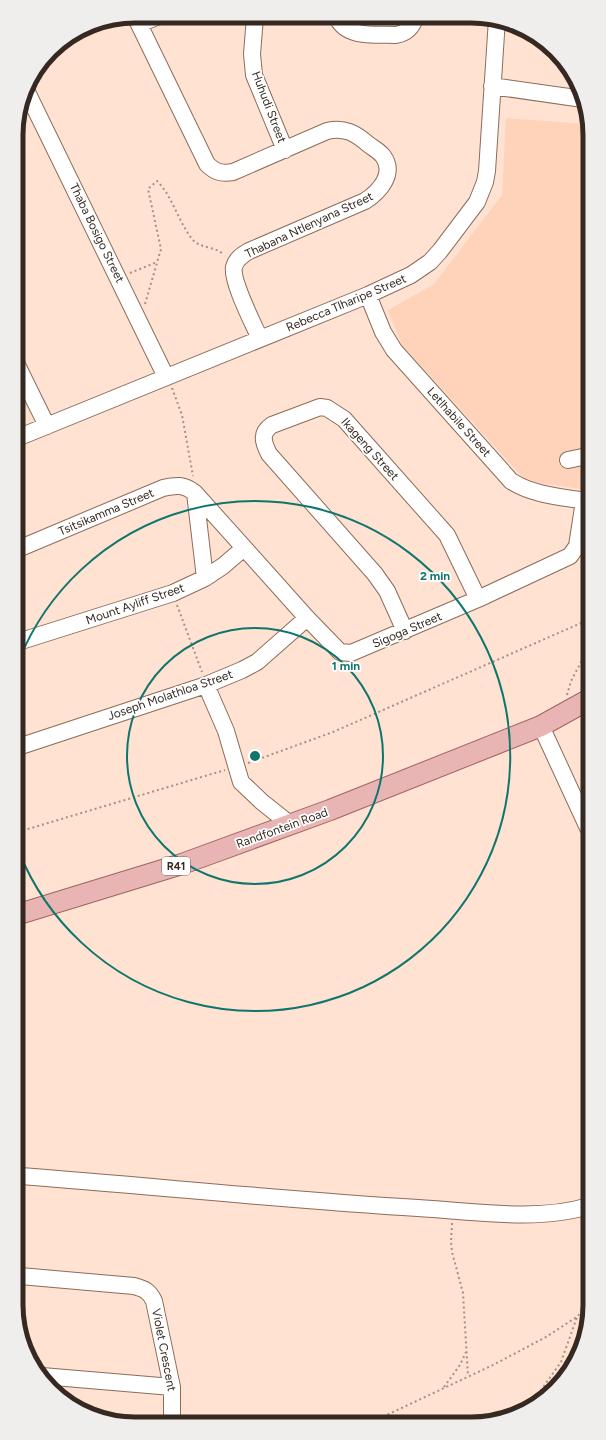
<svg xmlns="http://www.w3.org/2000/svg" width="606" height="1440" font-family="Figtree,sans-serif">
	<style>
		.built { fill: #fed3ba }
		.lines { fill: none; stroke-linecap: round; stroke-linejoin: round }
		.minor-casing { stroke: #8c6c5a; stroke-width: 18 }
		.major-casing { stroke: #9f6460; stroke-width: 22 }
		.path { stroke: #a69083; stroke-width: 2; stroke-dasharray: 2 3; stroke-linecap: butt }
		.minor { stroke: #fff; stroke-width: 16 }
		.major { stroke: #e8b5b4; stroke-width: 20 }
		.ring { fill: none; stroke: #0f766e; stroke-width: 2 }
		.labels { text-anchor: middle; stroke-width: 3.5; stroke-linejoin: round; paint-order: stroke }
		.shield { fill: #fff; stroke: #726964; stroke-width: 1 }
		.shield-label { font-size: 11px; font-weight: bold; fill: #362921 }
		.street-label { font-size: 12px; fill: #362921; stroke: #fff }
		.rim { fill: none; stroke: #362921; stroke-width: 5 }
		.centre { fill: #0f766e; stroke: #fff; stroke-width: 2 }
		.ring-label { font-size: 12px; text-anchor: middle; font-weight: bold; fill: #0f766e; stroke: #fff; stroke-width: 3.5; stroke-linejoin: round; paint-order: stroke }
	</style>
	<rect width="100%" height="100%" fill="#ffe2d1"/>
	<path class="built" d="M506 118 586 124 587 490 526 481 402 345 388 310 434 284 502 195Z"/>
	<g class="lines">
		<defs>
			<path id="minor" d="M135 16 207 164C215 172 221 174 233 172L327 131C345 127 355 133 368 144 373 148 379 151 383 156 396 174 379 192 365 201L249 251C242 255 236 259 234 267 231 281 254 325 260 339
				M255 17 252 54 254 75 285 150
				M337 17C346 39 376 34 396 35 407 33 412 28 415 18
				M139 24 159 16
				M492 86 583 99
				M26 90 166 377
				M368 295 383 332 394 350 511 481C532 495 562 497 587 501
				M17 365 47 426
				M17 438 368 295 411 275 430 262 440 251 477 202 485 182 487 171 497 19
				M568 460 587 456
				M195 493 205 578
				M18 549 163 488C176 485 184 484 195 493L307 618 340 652 351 653 478 599 570 556 577 546 584 501
				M405 631 387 591 375 574 269 454C263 442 260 433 272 425L320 407 327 408 344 419 447 535 478 599
				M18 642 173 593 205 578 223 566 244 548
				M206 685 226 731 241 782 262 802 291 825
				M541 726 588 828
				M18 747 206 685 242 670 257 662 307 618
				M20 1176C152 1186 285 1200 418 1208 472 1211 537 1222 589 1206
				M20 1276 134 1286C145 1289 149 1291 154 1301L172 1387V1421
				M42 1376 172 1387"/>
			<path id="major" d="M19 914 182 864 330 810 541 726 588 700"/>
		</defs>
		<use href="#minor" class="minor-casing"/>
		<use href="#major" class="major-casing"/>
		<path class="path" d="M130 273 157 262
			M145 304 161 249 148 189 157 181C173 197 178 221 192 239 200 249 216 246 224 255
			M172 388 182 415 193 476
			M177 605 202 672
			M567 695 571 681 588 649
			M248 763 333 732 588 620
			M18 832 225 770
			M452 1223 451 1242 452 1252 463 1293 468 1376
			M444 1387 460 1365 466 1352
			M529 1407 561 1362 577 1317
			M374 1421 493 1365 546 1337 578 1316 590 1298"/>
		<use href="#minor" class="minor"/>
		<use href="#major" class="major"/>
	</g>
	<g class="ring">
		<circle cx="255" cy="756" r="128"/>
		<path d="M19 660A255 255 0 1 1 19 852"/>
	</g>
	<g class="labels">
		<rect class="shield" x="162" y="857" width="28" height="18" rx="3"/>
		<g class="shield-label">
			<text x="176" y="870">R41</text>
		</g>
		<g class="street-label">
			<text transform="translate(269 107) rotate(69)" y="4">Huhudi Street</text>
			<text transform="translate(309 225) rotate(-25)" y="4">Thabana Ntlenyana Street</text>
			<text transform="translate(97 233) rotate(64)" y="4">Thaba Bosigo Street</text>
			<text transform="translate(346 303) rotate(-23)" y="4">Rebecca Tlharipe Street</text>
			<text transform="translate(459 422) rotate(48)" y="4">Letlhabile Street</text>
			<text transform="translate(370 449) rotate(48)" y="4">Ikageng Street</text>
			<text transform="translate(106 512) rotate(-23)" y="4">Tsitsikamma Street</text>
			<text transform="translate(135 604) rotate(-19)" y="4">Mount Ayliff Street</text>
			<text transform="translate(407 630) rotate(-23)" y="4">Sigoga Street</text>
			<text transform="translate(170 695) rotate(-19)" y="4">Joseph Molathloa Street</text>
			<text transform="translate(282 828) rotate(-20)" y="4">Randfontein Road</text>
			<text transform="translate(164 1350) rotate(79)" y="4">Violet Crescent</text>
		</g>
	</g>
	<path d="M0 0H606V1440H0ZM135 23H471A112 112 0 0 1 583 135V1305A112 112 0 0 1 471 1417H135A112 112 0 0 1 23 1305V135A112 112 0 0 1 135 23Z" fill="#efeeed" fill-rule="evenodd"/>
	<path class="rim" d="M135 23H471A112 112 0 0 1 583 135V1305A112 112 0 0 1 471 1417H135A112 112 0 0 1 23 1305V135A112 112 0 0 1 135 23Z"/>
	<circle cx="255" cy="756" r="6" class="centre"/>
	<g class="ring-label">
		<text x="435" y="580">2 min</text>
		<text x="346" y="670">1 min</text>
	</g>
</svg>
